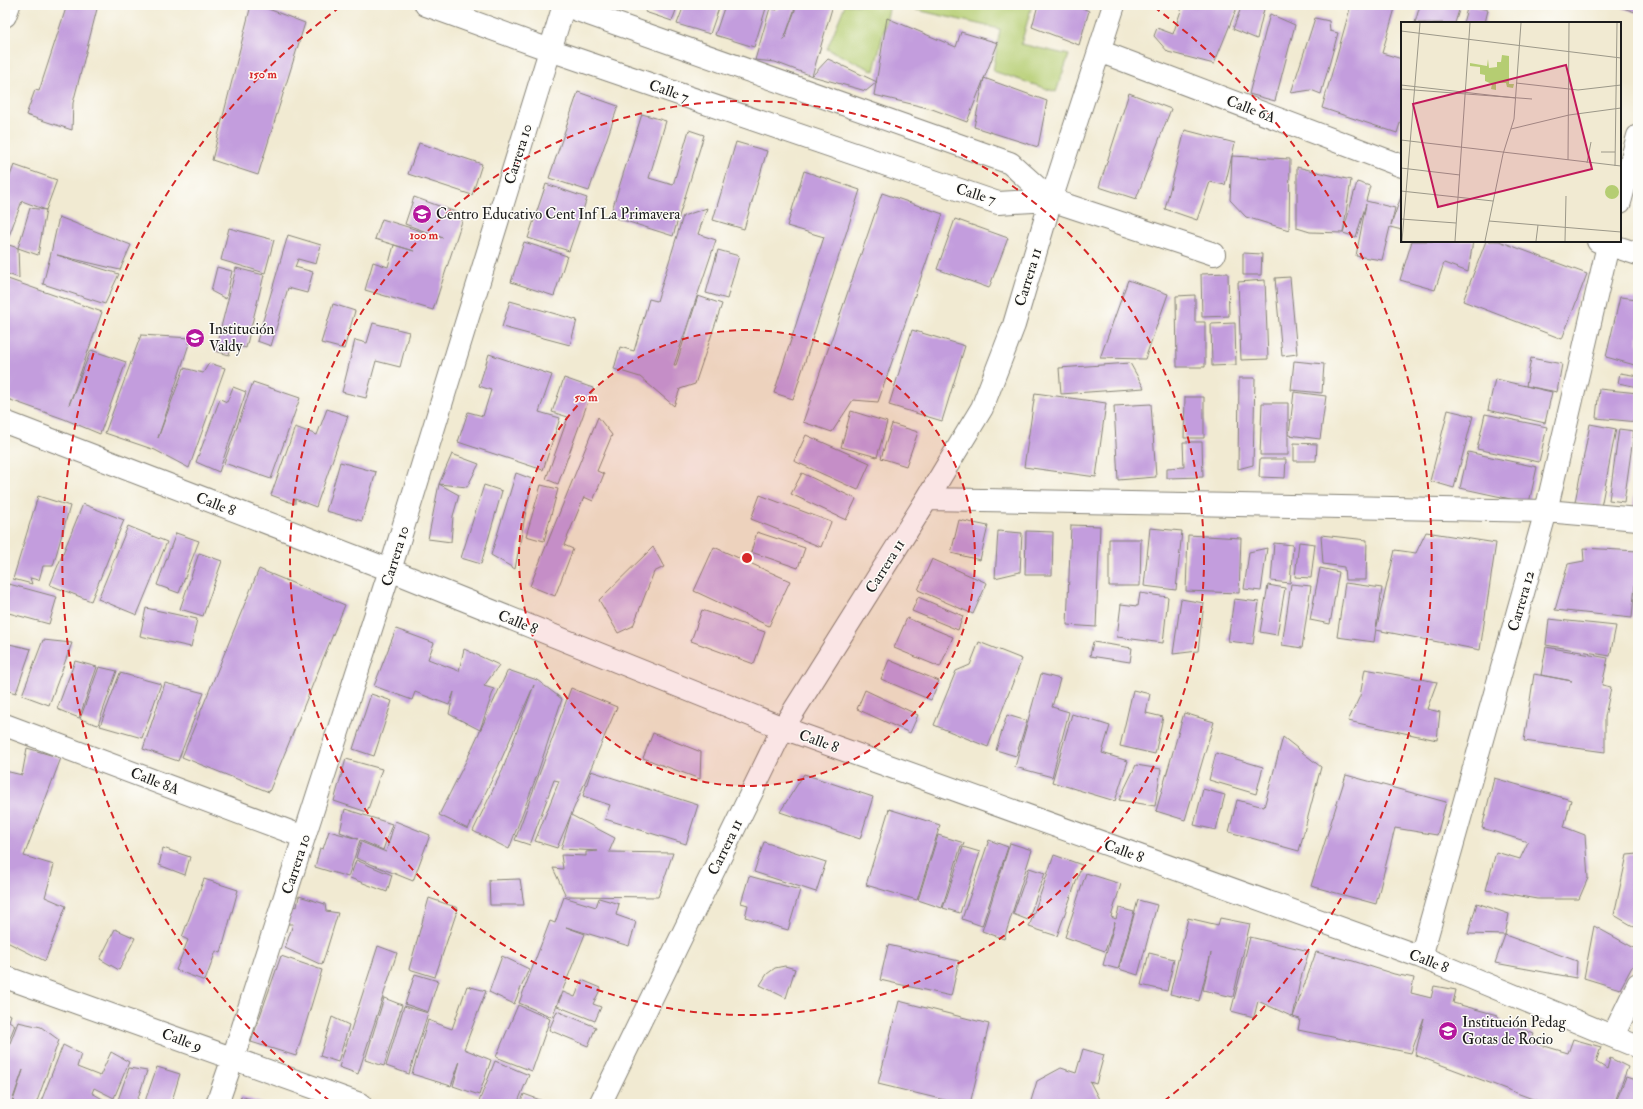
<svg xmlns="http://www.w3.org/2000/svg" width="1643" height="1109" font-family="'IM FELL Double Pica',serif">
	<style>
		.green { fill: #b5cd72; stroke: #687447 }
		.building { fill: #c39ddd }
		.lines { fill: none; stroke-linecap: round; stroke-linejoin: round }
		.minor-casing { stroke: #868377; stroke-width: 24 }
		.minor { stroke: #fff; stroke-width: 22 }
		.ring { fill: none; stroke: #d62828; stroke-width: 2; stroke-dasharray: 7 5 }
		.labels { text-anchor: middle; stroke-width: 3; stroke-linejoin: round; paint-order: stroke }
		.street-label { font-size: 15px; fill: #1c1c1c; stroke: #fdfcf7 }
		.poi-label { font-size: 15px; fill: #1c1c1c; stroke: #fdfcf7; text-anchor: start }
		.inset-road { fill: none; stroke: #9c9889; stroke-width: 1 }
		.view { fill: #c2185b; fill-opacity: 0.15; stroke: #c2185b; stroke-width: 2 }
		.inset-edge { fill: none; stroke: #1c1c1c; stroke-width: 2 }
		.centre { fill: #d62828; stroke: #fdfcf7; stroke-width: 2 }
		.ring-label { font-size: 12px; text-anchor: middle; font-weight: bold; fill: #d62828; stroke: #fdfcf7; stroke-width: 3; stroke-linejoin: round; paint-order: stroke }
	</style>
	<rect width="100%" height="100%" fill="#fdfcf7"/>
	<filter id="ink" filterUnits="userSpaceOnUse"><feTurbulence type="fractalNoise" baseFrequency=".025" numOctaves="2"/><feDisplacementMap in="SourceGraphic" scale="8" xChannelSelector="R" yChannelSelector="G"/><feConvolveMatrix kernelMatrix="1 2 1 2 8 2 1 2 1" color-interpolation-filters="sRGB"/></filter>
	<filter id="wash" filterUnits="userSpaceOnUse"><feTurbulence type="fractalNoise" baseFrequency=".012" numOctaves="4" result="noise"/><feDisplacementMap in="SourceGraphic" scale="16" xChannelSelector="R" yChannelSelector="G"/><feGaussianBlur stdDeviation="0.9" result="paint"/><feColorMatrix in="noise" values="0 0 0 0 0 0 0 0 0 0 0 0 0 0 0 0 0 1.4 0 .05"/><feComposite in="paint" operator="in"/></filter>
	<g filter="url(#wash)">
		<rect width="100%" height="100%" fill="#f1ead2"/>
		<path class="green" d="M845 5H890L874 71 827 49Z
			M895 5H1032L1021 44 1069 55 1056 92 993 71 1000 29Z"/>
		<g id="blocks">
			<path class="building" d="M67 5H98L73 103 72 130 26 115 35 90 39 91Z
				M251 5H258L305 23 258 175 212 160Z
				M648 5H678L672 21 645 12Z
				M684 5H720L710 34 677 24Z
				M725 5H767L754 47 715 35Z
				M779 5H796L784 40 797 5H833L812 76 775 62 755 60 770 8 777 10Z
				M1038 5H1076L1089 11 1079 45 1032 27Z
				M1183 5H1238L1214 64 1168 52 1154 36 1157 28 1173 34Z
				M1242 5H1265L1257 39 1233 29Z
				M1351 5H1396L1382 53 1402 59V117L1397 133 1322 108Z
				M1420 5H1454L1460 7 1455 23H1415Z
				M1468 5 1488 10 1485 23H1463Z
				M1614 5H1638V13Z
				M1270 14 1295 25 1275 101 1249 94Z
				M887 18 956 47 961 32 998 43 967 122 932 109 874 95Z
				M1315 18 1329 21 1330 31 1338 33 1321 94 1311 90 1291 93Z
				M828 59 877 82 866 91 812 76Z
				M984 78 1047 101 1038 147 974 127Z
				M578 92 618 106 589 191 549 178Z
				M1129 93 1171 109 1136 199 1099 187Z
				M642 114 666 121 649 178 673 185 689 130 704 135 673 236 610 216Z
				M1185 130 1235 143 1225 185 1210 182 1197 220 1165 209Z
				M736 142 767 151 744 229 713 220Z
				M419 143 482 164 472 195 408 174Z
				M1232 156 1290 159 1289 230 1246 217 1230 200Z
				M14 165 57 180 46 210 22 201 6 244 18 248 19 278 5 273V189Z
				M1297 167 1351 180 1343 233 1357 182 1370 186 1366 201 1395 208 1391 225 1402 194V230L1390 227 1382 260 1356 256 1366 204 1356 237 1343 233 1310 232 1297 228Z
				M804 171 860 190 793 399 774 393 824 237 787 226Z
				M546 184 587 198 569 251 528 238Z
				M882 193 943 214 878 402 853 400 832 432 803 422Z
				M414 197 464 215 433 310 365 290 373 262 388 267 394 245 414 251 375 239 382 219 443 238 405 224Z
				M30 208 46 210 38 255 18 248Z
				M707 208 698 234 716 240 674 365H676L698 296 722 304 695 384 680 389 674 406 640 377 614 369 620 347 634 351 649 299 657 301 683 216Z
				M59 217 131 245 120 270 57 255 119 274 105 304 43 284 51 253Z
				M955 219 1008 238 989 288 937 269Z
				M229 228 274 240 265 273 221 260Z
				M288 235 321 245 316 264 298 259 295 267 313 272 307 293 288 288 271 346 257 341Z
				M1412 241H1473L1468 272 1444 263 1435 290 1400 280Z
				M1486 241H1499L1587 274 1562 339 1463 301Z
				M524 242 567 256 554 296 511 282Z
				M718 250 739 256 727 299 706 293Z
				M1243 253 1262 254 1261 275H1243Z
				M217 267 232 271 226 299 211 291Z
				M236 268 264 275 246 348 232 344 229 355 215 351Z
				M1228 273 1229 316 1202 317 1201 274Z
				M1290 277 1297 354 1282 356 1275 278Z
				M5 278 102 312 69 405 91 350 126 362 100 434 64 419 5 398Z
				M1128 280 1168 294 1145 359 1100 358Z
				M1265 280 1268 359 1241 360 1238 282Z
				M1195 295V322H1205V367H1177L1176 296Z
				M1620 297 1638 299V366L1606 357Z
				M510 301 577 320 570 345 502 327Z
				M333 304 355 311 344 349 321 343Z
				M373 323 409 332 400 367 376 361 366 398 342 392 355 340 367 343Z
				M1235 323 1236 365 1212 366 1211 324Z
				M912 330 965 346 942 421 889 405Z
				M141 335 191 338 158 438 184 368 203 373 209 363 225 368 189 468 155 450 105 433Z
				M489 354 552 375 539 412 560 418 543 470 458 442 468 412 483 416 491 390 479 386Z
				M1531 358 1562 364 1557 392 1526 386Z
				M1294 361 1324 364 1322 393 1291 390Z
				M1130 363 1144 388 1061 394 1059 368Z
				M1620 373 1638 376V387L1618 383Z
				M564 378 593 388 558 484 546 479 568 417 552 412Z
				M1239 378H1255L1253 465 1238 469Z
				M1495 379 1552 392 1545 423 1488 410Z
				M253 382 300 398 271 479 224 463Z
				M233 387 246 392 219 472 196 462 220 399 227 402Z
				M1599 389 1638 393V422L1596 418Z
				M1294 392 1326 396 1320 439 1289 435Z
				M1035 393 1106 403 1096 477 1024 467Z
				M1185 397H1204V438H1184Z
				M1262 403H1288V455H1260Z
				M1151 404 1156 477 1118 480 1114 406Z
				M327 409 348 416 316 507 295 499V504L271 495 295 427 317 435Z
				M1448 410 1473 416 1454 488 1430 481Z
				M851 411 887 422 877 457 841 447Z
				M1485 414 1547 427 1539 462 1477 449Z
				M598 417 612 435 597 471 604 474 593 501 584 497 564 545 573 549 555 596 530 586Z
				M892 424 918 432 906 466 881 458Z
				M1590 424 1616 429 1601 507 1575 502Z
				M1619 429 1634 431 1624 502 1609 500Z
				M806 435 870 463 858 490 794 461Z
				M1183 442H1202L1203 477 1167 478V468L1184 467Z
				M1294 443 1317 444 1316 461H1294Z
				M1468 452 1537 467 1529 503 1460 488Z
				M452 454 479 464 467 487 439 484Z
				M1260 459H1286L1285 478 1259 477Z
				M340 462 376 472 362 521 326 511Z
				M1636 472H1638V512H1633Z
				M516 473 532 479 515 569 491 555Z
				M802 473 856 499 846 520 791 494Z
				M439 484 459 495 453 516 451 542 428 539Z
				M484 485 502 491 481 564 461 558Z
				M541 485 558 489 544 541 526 536Z
				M760 495 831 522 821 547 751 519Z
				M38 496 70 506 53 566H43L39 580 30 578 32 584 13 579Z
				M83 504 124 520 91 601 50 585Z
				M959 520 988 526 980 560 951 553Z
				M1071 525 1100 526 1096 627 1067 625Z
				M128 526 167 542 137 615 98 599Z
				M1150 528 1182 531 1176 590 1144 586Z
				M998 531 1022 533 1020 572 995 578Z
				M1026 531 1053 532 1052 575H1025Z
				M757 532 805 548 798 568 751 552Z
				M1426 532 1496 543 1480 650 1376 630 1395 550 1416 553Z
				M176 533 199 541 179 593 157 585Z
				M1188 535 1241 538 1239 593 1186 591Z
				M1321 535 1367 540 1366 580H1345L1344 567 1323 564Z
				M1109 539H1141L1140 586H1109Z
				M1299 542 1315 544 1311 578 1295 577Z
				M1274 543 1293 545 1290 583 1271 581Z
				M653 547 664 567 654 572 633 626 618 633 599 600Z
				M714 547 790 581 769 626 694 591Z
				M1267 548 1261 591 1244 589 1249 552Z
				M1583 548 1638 551 1632 618 1555 610 1568 564 1584 561Z
				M199 553 222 561 203 616 180 609Z
				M932 559 987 583 973 614 918 590Z
				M1320 568 1339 572 1330 624 1310 620Z
				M259 569 345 605 269 792 182 757Z
				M1345 583 1382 588 1374 642 1337 637Z
				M9 584 57 597 49 624 5 612V601Z
				M1291 584 1311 586 1302 648 1282 645Z
				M1268 585 1285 588 1277 635 1260 632Z
				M1140 593 1168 597 1163 643 1117 637 1121 604 1138 606Z
				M918 597 963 616 958 630 912 611Z
				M1181 599 1204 603 1198 651 1173 654Z
				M1234 599 1259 602 1253 644 1228 641Z
				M146 608 197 619 191 647 140 636Z
				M702 610 765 632 754 664 691 641Z
				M907 618 953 637 940 667 894 648Z
				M1549 619 1616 626 1610 656 1546 645Z
				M396 629 434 643 428 659 459 671 464 649 499 665 484 686 494 689 480 730 449 714 454 692 449 705 415 692 412 700 374 686Z
				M43 640 72 643 49 705 22 695Z
				M979 642 1022 659 988 747 934 725 956 671 970 665Z
				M1093 642 1132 648 1130 662 1090 656Z
				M5 643 31 649 16 693 5 690Z
				M1546 647 1608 658 1602 685 1611 687 1605 717V752L1524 741 1534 674 1572 681 1541 675Z
				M889 660 939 681 931 700 881 679Z
				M75 661 97 667 79 718 57 709Z
				M99 667 117 671 98 725 80 719Z
				M1365 669 1437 682 1427 709 1440 712 1437 740 1348 721 1360 696Z
				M508 670 537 680 562 699 537 775 509 849 473 831 503 769 534 685 498 767 468 829 439 815 467 759Z
				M120 673 161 684 142 738 100 726Z
				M1041 674 1060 679 1052 707 1069 712 1052 777 1015 767Z
				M165 683 204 693 178 761 143 749Z
				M571 688 617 707 571 815 615 838 609 852 673 853 658 897 566 896 553 868 563 869 561 855 586 856V852L598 851 561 849 571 815 557 848 535 841 559 781 554 780 530 845 515 840Z
				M865 690 918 715 910 733 857 709Z
				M1133 690 1150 694 1146 713 1163 717 1155 754 1120 746Z
				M371 694 392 701 374 756 353 749Z
				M1184 713 1214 722 1185 820 1156 811Z
				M1072 714 1110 726 1102 753 1128 761 1115 801 1052 782Z
				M1007 715 1027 721 1016 756 996 750Z
				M653 733 701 752 700 779 643 758Z
				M1283 737 1321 767 1299 851 1229 832 1237 800 1264 807Z
				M27 748 61 758 24 856 54 865 45 897 66 906 45 961 5 941V771L22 775Z
				M1216 753 1263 767 1256 794 1209 780Z
				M346 759 382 769 367 812 334 801Z
				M1136 765 1161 769 1155 806 1119 800Z
				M591 771 698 805 686 844 605 819 610 805 583 796Z
				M804 774 873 797 860 839 780 812Z
				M1346 775 1446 802 1437 835 1395 828 1376 904 1311 886Z
				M1494 778 1571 800 1564 827 1585 835 1588 878 1579 899H1537L1486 890 1496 852 1520 859 1528 842 1482 828Z
				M1203 789 1225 795 1216 830 1194 825Z
				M345 809 392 824 383 850 360 840 348 877 315 867 320 848 323 849 329 831 358 839 340 832Z
				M889 809 940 825 917 900 866 885Z
				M395 821 430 835 413 881 356 858 361 842 386 852Z
				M938 835 964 843 963 846H961L942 908 918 900Z
				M989 840 1008 847 982 926 962 919Z
				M764 842 826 862 816 892 754 872Z
				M1010 843 1032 850 1004 939 982 931Z
				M963 847 980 852 960 913 943 908Z
				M163 848 190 857 185 875 159 865Z
				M1638 854V929L1614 915 1627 855Z
				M1054 855 1082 865 1057 936 1029 927Z
				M356 860 392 875 387 892 350 878Z
				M1029 868 1045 873 1028 920 1013 914Z
				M1086 873 1121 884 1111 917 1116 919 1119 908 1134 912 1118 969 1103 965 1115 922 1105 951 1065 937Z
				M749 876 800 890 788 930 745 917 748 905 741 903Z
				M204 879 238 890 221 953 216 951 205 981 176 970 188 940 182 937Z
				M520 879 524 905H490L489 880Z
				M299 896 325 904 326 911 338 913 322 965 285 948 293 924H286L292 906 297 907Z
				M564 897 596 907 599 898 619 904 616 915 636 922 629 946 566 927 585 934 552 1017 519 1003 550 921 555 923Z
				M429 898 458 908 435 977 409 969Z
				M1138 900 1157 905 1138 975 1119 969Z
				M1477 903 1509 914 1505 935 1468 934Z
				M1188 918 1218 925 1220 918 1250 924 1233 997 1203 990 1211 953 1199 1001 1170 994Z
				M1594 926 1638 950V956L1620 989 1584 978Z
				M115 929 135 938 119 970 100 959Z
				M1505 935 1577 961 1576 978 1495 963Z
				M1250 937 1309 951 1300 981 1293 1017 1316 952 1353 961 1394 974 1414 978 1411 993 1431 998 1434 986 1456 990 1453 1003 1497 1015 1503 1022 1534 1034 1531 1042 1568 1053 1573 1039 1601 1047 1596 1062 1607 1069 1610 1058 1628 1067 1614 1104H1546L1415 1055 1424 1018 1411 1053 1298 1030 1300 1019 1293 1017 1258 1001 1254 1017 1231 1011Z
				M888 945 959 961 951 996 880 980Z
				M378 946 397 953 358 1074 339 1067Z
				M1149 953 1174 959 1167 991 1141 985Z
				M281 956 322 970 296 1056 251 1042Z
				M502 956 529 969 514 1004 489 992Z
				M785 966 795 969 786 998 760 985 767 974 775 968Z
				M415 974 438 981 428 1012 405 1004Z
				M582 980 601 988 593 1004 601 1007 595 1021 557 1006 563 992 575 997Z
				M467 986 486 991 464 1049 491 1060 479 1095 453 1086 460 1061 451 1086 412 1074 428 1020 452 1029Z
				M384 998 402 1005 384 1066 365 1060Z
				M899 1001 989 1024 970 1104H961L878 1084Z
				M518 1005 550 1019 532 1071 496 1057Z
				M404 1006 428 1013 409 1074 386 1066Z
				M557 1011 596 1027 588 1046 549 1030Z
				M5 1013 11 1015 9 1021 15 1025 5 1050Z
				M332 1017 349 1025 338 1062 320 1056Z
				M18 1022 41 1027 59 1040 36 1104H12L23 1070 11 1104H5V1056Z
				M63 1045 81 1054 77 1067 100 1076 111 1052 129 1062 114 1098 94 1088 92 1093 108 1102 107 1104H40Z
				M1083 1049 1104 1055 1096 1084 1090 1082 1099 1099 1097 1104H1030L1037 1081 1061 1068 1076 1073Z
				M495 1061 529 1075 517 1104H478Z
				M157 1067 180 1074 171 1104H144Z
				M129 1068 147 1071 136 1104 118 1100Z
				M1626 1077 1638 1081V1104H1615Z
				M524 1094 551 1104H520Z
				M241 1096 264 1104H239Z"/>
		</g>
	</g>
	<g filter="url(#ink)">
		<use href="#blocks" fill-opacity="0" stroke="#868377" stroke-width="1"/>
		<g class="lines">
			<defs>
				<path id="minor" d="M426 5 550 50 998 203 1051 200 1214 254
					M563 5 1010 163 1051 200
					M5 16 9 5
					M1099 51 1402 166
					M1620 202 1638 136
					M1598 241 1638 254
					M5 422 390 570 783 728 1421 957 1638 1047
					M927 499 1546 511 1638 519
					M5 725 304 837
					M1421 957 1546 511 1609 241
					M5 977 360 1104
					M1613 1036 1638 984
					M217 1104 233 1058 390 570 564 5
					M600 1104 783 728 927 499 982 408 1014 325 1051 200 1114 5"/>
			</defs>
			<use href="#minor" class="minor-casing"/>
			<use href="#minor" class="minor"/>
		</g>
	</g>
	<circle cx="747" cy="558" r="228" fill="#d62828" fill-opacity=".12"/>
	<g class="ring">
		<circle cx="747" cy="558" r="228"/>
		<circle cx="747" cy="558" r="457"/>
		<path d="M330 1101A685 685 0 0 1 340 7M1154 7A685 685 0 0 1 1164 1101"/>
	</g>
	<defs>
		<symbol id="school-disc" viewBox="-11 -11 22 22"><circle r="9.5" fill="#b5179e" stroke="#fdfcf7"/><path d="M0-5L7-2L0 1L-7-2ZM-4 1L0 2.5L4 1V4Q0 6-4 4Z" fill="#fff"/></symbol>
	</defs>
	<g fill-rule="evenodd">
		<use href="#school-disc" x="411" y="203" width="22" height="22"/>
		<use href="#school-disc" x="184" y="327" width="22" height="22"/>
		<use href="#school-disc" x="1437" y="1020" width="22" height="22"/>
	</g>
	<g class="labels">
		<g class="street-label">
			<text transform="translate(669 91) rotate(19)" y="5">Calle 7</text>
			<text transform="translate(1251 109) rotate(21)" y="5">Calle 6A</text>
			<text transform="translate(518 154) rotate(-73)" y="5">Carrera 10</text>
			<text transform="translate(976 194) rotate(17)" y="5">Calle 7</text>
			<text transform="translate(1028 277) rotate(-73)" y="5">Carrera 11</text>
			<text transform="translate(216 504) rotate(21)" y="5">Calle 8</text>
			<text transform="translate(395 556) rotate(-73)" y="5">Carrera 10</text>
			<text transform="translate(885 566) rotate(-58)" y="5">Carrera 11</text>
			<text transform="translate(1521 601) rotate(-74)" y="5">Carrera 12</text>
			<text transform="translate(518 622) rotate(22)" y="5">Calle 8</text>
			<text transform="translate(819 741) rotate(20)" y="5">Calle 8</text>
			<text transform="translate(155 781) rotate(21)" y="5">Calle 8A</text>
			<text transform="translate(725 847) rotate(-64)" y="5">Carrera 11</text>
			<text transform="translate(1124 851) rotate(20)" y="5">Calle 8</text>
			<text transform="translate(296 864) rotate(-72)" y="5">Carrera 10</text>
			<text transform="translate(1429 961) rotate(21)" y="5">Calle 8</text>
			<text transform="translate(182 1040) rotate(20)" y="5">Calle 9</text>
		</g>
		<g class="poi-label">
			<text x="436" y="219">Centro Educativo Cent Inf La Primavera</text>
			<text x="209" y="334">Institución<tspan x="209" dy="17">Valdy</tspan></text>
			<text x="1462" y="1027">Institución Pedag<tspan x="1462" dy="17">Gotas de Rocio</tspan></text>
		</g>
	</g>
	<g transform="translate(1401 22)">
		<rect width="220" height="220" fill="#f1ead2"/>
		<path d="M101 33 108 34V62H113L112 66 106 65 105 61H95V68L90 67 91 62 84 59V53L79 52V45L69 44V41L86 44 87 37 88 46 96 45V40H100ZM204 170a7 7 0 1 1 14 0a7 7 0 1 1-14 0Z" fill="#b5cd72"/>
		<path class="inset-road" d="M0 9 220 36M115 61 177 68 220 63M0 63 114 76M0 67 131 77M110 107 168 93 220 86M0 118 220 144M200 130H214M167 138 168 1M186 141 190 120M214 144 216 1M0 146 59 153M0 169 92 179M0 197 55 201M88 199 220 210M1 219 19 1M54 219 69 1M84 219 102 132 113 97 120 1M135 219 137 203M164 219 165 174"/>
		<path class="view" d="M165 43 191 147 37 185 12 82Z"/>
		<rect width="220" height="220" class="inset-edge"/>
	</g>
	<circle cx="747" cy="558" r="6" class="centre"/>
	<g class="ring-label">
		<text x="263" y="78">150 m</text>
		<text x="424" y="239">100 m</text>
		<text x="586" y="401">50 m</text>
	</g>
	<rect width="1643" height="1109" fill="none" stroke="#fdfcf7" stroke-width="20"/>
</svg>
